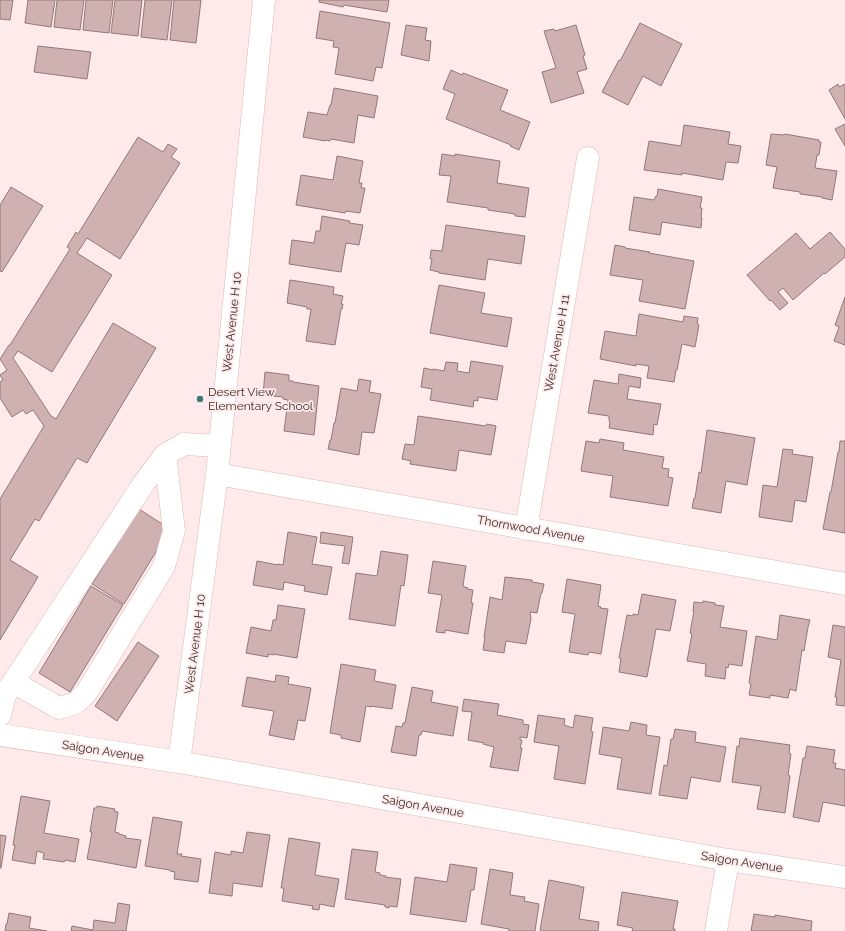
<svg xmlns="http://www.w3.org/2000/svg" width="845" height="931" font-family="Raleway,sans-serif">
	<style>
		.building { fill: #d0b1b1; stroke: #947878 }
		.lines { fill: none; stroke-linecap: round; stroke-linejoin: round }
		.minor-casing { stroke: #d9baba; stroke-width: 23 }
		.minor { stroke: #fff; stroke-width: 22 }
		.poi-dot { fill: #387e74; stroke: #feeaea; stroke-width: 1.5 }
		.labels { text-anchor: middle; stroke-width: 3.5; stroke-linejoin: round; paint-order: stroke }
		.street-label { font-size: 12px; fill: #3b2f2f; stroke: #feeaea }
		.poi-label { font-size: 12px; fill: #3b2f2f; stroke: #feeaea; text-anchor: start }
	</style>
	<rect width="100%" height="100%" fill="#feeaea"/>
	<path class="building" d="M0 0H13L10 20 0 19Z
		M28 0H55L51 27 25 23Z
		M57 0H84L80 30 54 27Z
		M86 0H113L109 33 83 30Z
		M115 0H142L138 36 111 33Z
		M145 0H172L167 40 141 37Z
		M174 0H201L196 43 170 40Z
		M319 0H389L387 12 344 5 343 7 319 2Z
		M320 11 390 23 382 68 376 67 373 81 335 74 339 48 333 47 334 41 316 38Z
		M640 23 682 44 661 86 643 76 628 105 602 92 619 60 620 61Z
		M406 25 427 28 425 40 431 41 429 61 401 55Z
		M576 25 585 55 583 56 587 69 577 72 584 93 551 103 542 72 556 68 544 31 554 29 555 31Z
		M38 46 91 52 87 79 34 72Z
		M451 70 462 75 463 73 508 90 500 110 530 122 519 150 510 146 511 145 446 119 455 94 443 89Z
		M838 84 839 87 845 84V119L829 90Z
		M334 88 378 96 374 118 358 115 354 143 331 139 330 141 325 140V141L303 137 308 112 327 115 330 105H331Z
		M845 124V146L835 129Z
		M684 125 730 132 728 144 741 146 738 163 726 162 723 180 682 173V175L644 170 649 141 681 146Z
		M771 134 784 135 785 134 819 140V142H821L819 155H817L815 168 837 171 832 200 822 198V197L800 194V192L773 188 777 167 766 165Z
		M138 137 163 152 168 144 177 149 171 157 180 163 120 259 87 238 77 253 112 275 52 372 18 351 13 358 51 416 56 419 113 323 156 348 87 463 77 458 39 521 35 519 10 560 38 577 0 640V499L44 426 33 410 26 414 23 410 12 417 0 398V382L3 380 0 375 7 370 0 359 9 345H10L70 249 67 247 76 232 78 234Z
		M442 154 455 156V154L500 161 497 183 529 188 525 217 515 216V214L488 210V208L447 202 451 176 439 175Z
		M337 156 363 161 359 183H362L361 188H365L360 213 346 211 345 213 296 205 301 175 333 180Z
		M11 187 43 206 2 272 0 271V205Z
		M658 189 702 197 700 208H702L701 218H702L701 228 662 222 660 235 629 230 634 197 654 200 656 196H657Z
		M322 216 350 221 349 223 363 225 359 245 346 243 341 272 289 264 292 240 314 243 316 231H320Z
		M446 225 525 236 521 264 488 259 485 280 439 273V272L430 270 432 259H430L431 250 442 251Z
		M830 232 845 249V257L825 274 824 273 793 300 783 288 778 292 788 303 780 310 771 300 770 301 747 275 796 233 810 249Z
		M615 245 625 247V248L650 252 649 253 694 261 685 309 639 301 643 280 610 275Z
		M290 280 334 287 333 294 343 296 341 304H343L342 309H341L335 345 306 341 311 309H307V307L287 303Z
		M439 285 485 293 481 313 512 318 507 347 430 333Z
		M845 297V345L834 341 839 327 835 325Z
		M639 314 683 322 684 316 698 318 697 324 699 325 695 347 682 344 677 370H676L674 382 647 378 649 366 636 364V366L600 359 605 331 636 336Z
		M471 361 503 366 497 400 478 397V401L474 400 473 407 430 400 432 389 421 387 424 368 433 370V369L444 371 446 362 458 363 457 371 469 373Z
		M265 372 289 375V381H293V382L319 386 314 435 284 431 288 400 283 399V397L263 395Z
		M619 374 641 378 640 388 629 386 627 399 661 404 657 425 654 424 653 435 609 428 610 422 609 421V416L588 413 594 380 618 384Z
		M359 379 371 381 369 392 381 394 374 433 362 432 359 455 328 449 330 440H331L334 423H335L341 388 357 391Z
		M418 416 459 422 486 426 487 424 496 426 491 455 459 450 456 471 410 464 411 461 402 459 405 444 414 445Z
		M707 430 755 438 747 485 726 481 721 513 692 508 694 498H695L699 472 701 473Z
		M600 439 624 443 623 450 664 457 662 468 669 469 668 477 673 478 668 506 610 497 613 476 581 471 586 441 599 443Z
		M840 441H845V533L823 529 830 492H831L838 452H839Z
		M783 449 793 450 792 454 813 457 806 502 795 500 792 522 759 517 763 485 777 487Z
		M139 509 170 529 124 604 92 584Z
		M288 532 317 537 312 564 332 567 327 595 304 591 305 586 284 582 283 590 253 585 257 561 278 565V564L283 565Z
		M321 532 353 537 349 564 342 563 345 546 320 543Z
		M381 551 408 555 404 586 401 585 395 626 349 619 356 573 377 576Z
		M433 561 466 566 463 585 464 586V587L468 588 467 589 473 590 471 603H473L468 634 445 630V633L436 632 442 595 428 593Z
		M505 577 532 580V582L544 584 542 593H541L537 613 530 612 531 619 526 644 506 641 504 653 483 650 485 637H484L490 597 502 600Z
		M567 579 601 585 598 606 601 607 600 608 608 609 601 654 589 652 588 655 569 652 575 614 562 612Z
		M91 586 123 605 70 692 39 673Z
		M642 594 676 600 670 631 656 629 647 677 619 672 621 658H619L627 615 633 616V614L638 615Z
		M703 601 715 603V605L724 606 720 627 747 631 742 666 729 664 728 668 726 667 725 679 705 676 706 664 687 661 692 634 690 633 694 611H693L694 602 703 603Z
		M278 605 305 609 297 658 273 654V655L268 654V657L246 653 251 627 271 631 273 620H276Z
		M780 615 810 620 808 627 804 651 802 650 796 691 790 689 788 698 770 695V698L749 695 751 684 749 683 756 636 777 640Z
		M833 625 845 627V706L836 705 837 697H835L841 660 828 657Z
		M138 642 159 656 117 721 95 706Z
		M341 664 376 670 374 681 396 685 392 709 371 706V707L366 706 360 742 341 738V735L330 733Z
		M276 675 289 677 288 684 311 688 305 721 298 720 294 740 269 735 274 711 242 706 247 677 275 682Z
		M412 687 433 691 431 702 458 707 453 736 422 731 421 735H419L416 756 391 752 396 726 402 727 403 723H405Z
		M464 699 499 704 497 715 523 720V724L529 725 527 738 520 737V740H522L520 748H522L518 771 490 767 494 747 483 744 484 743 468 740 472 712 462 711Z
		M538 715 565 719 564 725 573 728 575 715 593 718 591 731 593 732 585 784 554 779 559 746 534 742Z
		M631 722 647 725 646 735 660 737 651 794 617 789 622 758 599 754 603 727 629 731Z
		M675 729 696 732 695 742 726 747 720 782 691 777 687 799 659 795 664 765 667 766 671 739H673Z
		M740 738 790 745 789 753 791 754 788 775 790 776 785 813 757 809 761 786 732 782 737 746 739 747Z
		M807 746 835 750 833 763H836L835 768 845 770V806L823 802 819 822 793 817 803 758H805Z
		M21 796 50 801 44 833 79 839 75 862 65 860 64 862 43 859 44 853 37 851 35 864 12 860 15 845H13Z
		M97 806 115 809 114 811 118 812 115 832 119 833V834L126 836 125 838 141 840 136 868 87 859 92 832H90L94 808H97Z
		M153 817 182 822 177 854H182L181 856 201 859 198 882 174 879 175 872 170 871V870L145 866Z
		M247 832 270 835 262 887 233 883 232 896 209 893 215 852 231 855V851L243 853Z
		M0 835 6 836 1 868H0Z
		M289 838 320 843 315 875 339 879 334 907 320 904 319 910 312 909 313 906 282 901 284 888H281Z
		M352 849 378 852 375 872 380 873V875L386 876 385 877 401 879 397 907 389 906V908L385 907V905L345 899Z
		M450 864 477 868 474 890H471L466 922 410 914 415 877 447 882Z
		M490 869 513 873 510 895 525 897 524 901 539 904 535 931H509V929L481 924Z
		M549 880 580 886V887H584L579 919 599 922 598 931H542L540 930Z
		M622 892 678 901 673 929H675V931H632L633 928 617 925Z
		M118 903 130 905 126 931H71L72 926 93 930 94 920 115 923Z
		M9 913 31 917 29 928 47 931H5L6 924H7Z
		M754 914 775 917V915L812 921 811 931H751Z"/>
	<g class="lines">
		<defs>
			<path id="minor" d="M217 474 845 584
				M526 529 588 158
				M13 682 59 708C74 704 79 703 88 690L164 566 174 531 165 455
				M0 715 5 695 144 483 165 455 184 444 219 446
				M0 735 179 762 728 860 845 877
				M179 762 217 474 264 0
				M716 931 728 860"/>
		</defs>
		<use href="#minor" class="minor-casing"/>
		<use href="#minor" class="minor"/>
	</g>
	<circle class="poi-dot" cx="200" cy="399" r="4"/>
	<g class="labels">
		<g class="street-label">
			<text transform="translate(232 322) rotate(-84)" y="4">West Avenue H 10</text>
			<text transform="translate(557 343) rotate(-80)" y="4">West Avenue H 11</text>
			<text transform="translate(531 529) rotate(10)" y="4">Thornwood Avenue</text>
			<text transform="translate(195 644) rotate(-83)" y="4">West Avenue H 10</text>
			<text transform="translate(103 751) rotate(9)" y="4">Saigon Avenue</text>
			<text transform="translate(423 806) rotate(10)" y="4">Saigon Avenue</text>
			<text transform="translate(742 862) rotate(9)" y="4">Saigon Avenue</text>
		</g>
		<g class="poi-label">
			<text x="208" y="396">Desert View<tspan x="208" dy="14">Elementary School</tspan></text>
		</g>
	</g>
</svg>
